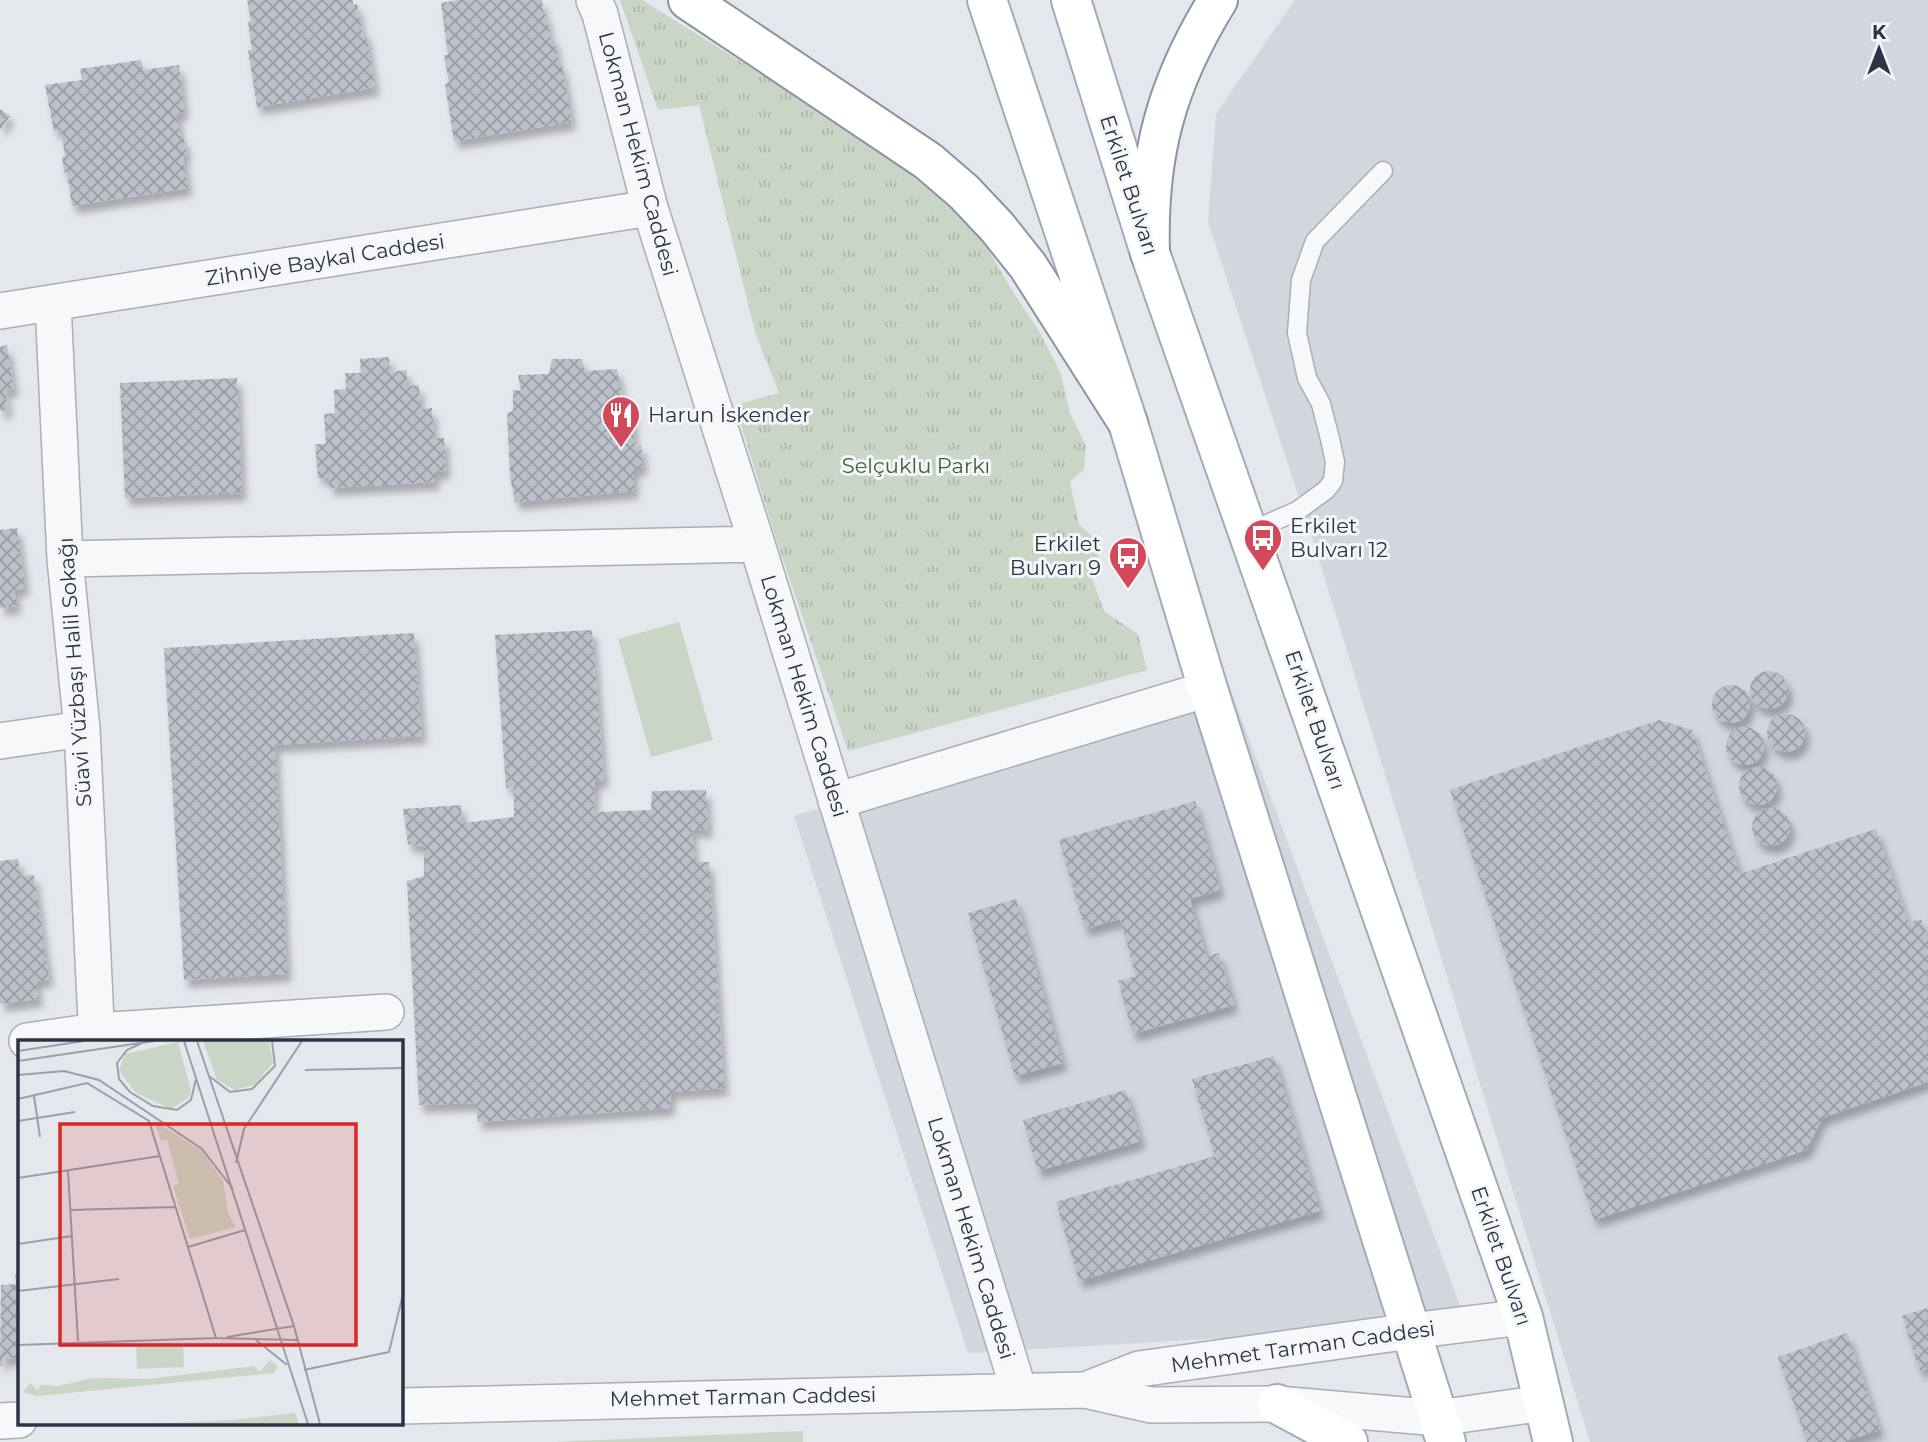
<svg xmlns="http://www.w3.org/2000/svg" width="1928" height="1442" font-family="Montserrat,sans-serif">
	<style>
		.built { fill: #d2d6de }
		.green { fill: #c9d6c5 }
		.park { fill: url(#park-tufts) }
		.building { fill: url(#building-cross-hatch); filter: url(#shadow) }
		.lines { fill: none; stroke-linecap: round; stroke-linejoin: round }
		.service-casing { stroke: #a9aeb7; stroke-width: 21 }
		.minor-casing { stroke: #a9aeb7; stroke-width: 38 }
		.primary-casing { stroke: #a3abb8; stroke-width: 42 }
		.trunk-casing { stroke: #8b94a3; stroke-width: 42 }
		.service { stroke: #f7f8fa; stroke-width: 18 }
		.minor { stroke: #f7f8fa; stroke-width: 35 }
		.primary { stroke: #fff; stroke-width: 38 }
		.trunk { stroke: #fff; stroke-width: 38 }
		.labels { text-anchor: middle; stroke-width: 6; stroke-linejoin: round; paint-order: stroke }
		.street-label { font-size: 21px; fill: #2b3445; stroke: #f4f6f9 }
		.poi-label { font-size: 21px; fill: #2b3445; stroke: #f4f6f9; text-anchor: start }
		.park-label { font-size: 21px; fill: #3f6138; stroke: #f4f6f9 }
		.inset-road { fill: none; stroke: #9a9fa9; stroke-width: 2 }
		.view { fill: #d62828; fill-opacity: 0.15; stroke: #d62828; stroke-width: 3.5 }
		.inset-edge { fill: none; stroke: #2b3445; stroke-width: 3.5 }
	</style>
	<defs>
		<pattern id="park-tufts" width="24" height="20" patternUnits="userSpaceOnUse" patternTransform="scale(1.75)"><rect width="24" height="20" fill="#c9d6c5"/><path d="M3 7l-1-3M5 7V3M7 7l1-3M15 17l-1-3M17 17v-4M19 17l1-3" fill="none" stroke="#adb8ab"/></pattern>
		<pattern id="building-cross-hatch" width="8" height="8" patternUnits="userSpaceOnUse" patternTransform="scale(1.75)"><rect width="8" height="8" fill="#bbc0ca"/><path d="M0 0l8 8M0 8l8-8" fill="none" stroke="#989da6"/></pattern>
		<filter id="shadow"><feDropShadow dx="4.5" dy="8" stdDeviation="3.5" flood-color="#0004"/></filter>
	</defs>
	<rect width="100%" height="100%" fill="#e4e7ec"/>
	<path class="built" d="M1295 0H1928V1442H1590L1313 540 1208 222 1216 114Z
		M1229 685 1467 1324 968 1353 794 816Z"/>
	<path class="green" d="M679 622 713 740 651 757 618 639Z
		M803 1431V1442H555Z"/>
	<path class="park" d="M620 0H642L929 179 969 216 1011 289 1039 331 1061 374 1070 413 1086 446 1084 469 1070 482 1079 524 1096 540 1099 559 1092 578 1104 611 1138 634 1147 670 848 751 777 542 735 405 779 393 755 332 699 105 658 110Z"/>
	<path class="building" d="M247 0H353V5L357 4 362 32H366L375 88 257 107 248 50H252L248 22 251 21Z
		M457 0H542L544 15 546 14 550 38H554L559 65H562L572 122 454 141 445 84 449 83 444 55H448L441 3Z
		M141 60 143 70 179 65 184 112 177 113 181 139H184L187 155H183L188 188 72 206 67 172 64 173 62 157 65 156 61 130 54 131 45 85 82 80 80 69Z
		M0 109 10 116 0 130Z
		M7 345 14 389 5 390 8 410 0 411V347Z
		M389 357 390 372 407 370V386L419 385 420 409 432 408 434 438H444L446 471 435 472V482L329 488V477L318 478 315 444H326L324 414 335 413 334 390 346 389 345 373H361L360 359Z
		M552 359H582L585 371 617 369 624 408 632 407 634 446 641 445 643 468H634V491L515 502 510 476 507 413 513 411V390L521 391 518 375 549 374Z
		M237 378 242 493 125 498 120 383Z
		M17 528 25 588 14 590 17 606 0 608V530Z
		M592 630 604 780 595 781 594 812 651 810 652 791 706 790 708 831 692 829 695 862H709L724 1088 671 1092 670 1108 478 1122 476 1103 419 1105 407 881 424 876V847L408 844 403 809 461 805 462 823 514 817V787L506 788 495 635Z
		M414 633 422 736 275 745 287 974 184 980 164 648Z
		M1750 690a19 19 0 1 1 38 0a19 19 0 1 1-38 0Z
		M1712 704a19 19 0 1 1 38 0a19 19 0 1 1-38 0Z
		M1767 733a19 19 0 1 1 38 0a19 19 0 1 1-38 0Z
		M1659 720 1692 730 1740 874 1876 829 1908 923 1921 919 1928 939V1082L1822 1118 1807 1150 1594 1220 1450 790Z
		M1726 746a19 19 0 1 1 38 0a19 19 0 1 1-38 0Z
		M1739 786a19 19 0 1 1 38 0a19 19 0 1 1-38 0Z
		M1195 801 1220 890 1190 899 1206 956 1219 953 1234 1005 1133 1034 1118 981 1136 976 1120 919 1085 929 1059 840Z
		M1752 827a19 19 0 1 1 38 0a19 19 0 1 1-38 0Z
		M18 859 21 876 34 875 49 979 36 981 39 999 0 1004V861Z
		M1016 899 1063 1063 1015 1076 968 913Z
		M1274 1056 1320 1211 1079 1281 1056 1202 1215 1156 1192 1079Z
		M1126 1090 1141 1141 1038 1171 1023 1120Z
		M15 1275H19V1358L2 1359 3 1366H0L1 1285 16 1284Z
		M1928 1308V1368L1920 1371 1902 1316Z
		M1847 1333 1880 1430 1843 1442H1807L1778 1357Z"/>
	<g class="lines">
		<defs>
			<path id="service" d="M1249 532 1297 511 1326 490 1333 481 1335 462 1330 439 1321 404 1307 378 1297 333 1301 280 1315 241 1383 171"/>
			<path id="minor" d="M594 0 600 14 650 208 757 544 1019 1391
				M53 303 65 559 82 729 97 1041
				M0 311 650 208
				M65 559 757 544
				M0 741 82 729
				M836 801 1208 689
				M27 1041 96 1031 386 1012
				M1085 1390 1139 1369 1411 1331 1523 1317
				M401 1406 1085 1390 1151 1405 1277 1404 1438 1418 1544 1403
				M0 1421 19 1420"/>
			<path id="primary" d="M987 0 1128 423 1208 689 1446 1442
				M1071 0 1150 253 1523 1317 1553 1442
				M1277 1404 1348 1442"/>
			<path id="trunk" d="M688 0 928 161 964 192 997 227 1028 266 1128 423
				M1150 253C1147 155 1166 84 1218 0"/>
		</defs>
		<use href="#service" class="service-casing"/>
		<use href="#minor" class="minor-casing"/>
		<use href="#primary" class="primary-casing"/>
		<use href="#trunk" class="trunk-casing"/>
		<use href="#service" class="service"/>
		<use href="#minor" class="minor"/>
		<use href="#primary" class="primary"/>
		<use href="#trunk" class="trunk"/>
	</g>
	<defs>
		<symbol id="restaurant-pin" viewBox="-11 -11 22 30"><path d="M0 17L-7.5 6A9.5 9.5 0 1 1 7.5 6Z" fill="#d1495b" stroke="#f4f6f9"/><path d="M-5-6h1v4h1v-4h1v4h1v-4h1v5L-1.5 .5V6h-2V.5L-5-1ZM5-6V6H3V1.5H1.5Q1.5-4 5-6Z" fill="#fff"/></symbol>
		<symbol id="bus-pin" viewBox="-11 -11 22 30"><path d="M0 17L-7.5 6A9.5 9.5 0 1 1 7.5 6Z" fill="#d1495b" stroke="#f4f6f9"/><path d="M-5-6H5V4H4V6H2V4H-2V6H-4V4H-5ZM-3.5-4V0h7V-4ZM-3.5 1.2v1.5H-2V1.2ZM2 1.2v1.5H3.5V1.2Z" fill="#fff"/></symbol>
	</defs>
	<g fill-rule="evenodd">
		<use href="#restaurant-pin" x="599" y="393" width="44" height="60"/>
		<use href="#bus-pin" x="1241" y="516" width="44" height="60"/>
		<use href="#bus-pin" x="1106" y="534" width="44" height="60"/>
	</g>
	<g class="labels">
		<g class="street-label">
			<text transform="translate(638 154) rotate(75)" y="7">Lokman Hekim Caddesi</text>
			<text transform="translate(1129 185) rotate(72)" y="7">Erkilet Bulvarı</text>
			<text transform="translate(325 260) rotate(-9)" y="7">Zihniye Baykal Caddesi</text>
			<text transform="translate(75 672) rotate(-94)" y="7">Süavi Yüzbaşı Halil Sokağı</text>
			<text transform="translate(804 696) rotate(73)" y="7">Lokman Hekim Caddesi</text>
			<text transform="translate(1315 720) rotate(71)" y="7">Erkilet Bulvarı</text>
			<text transform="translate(971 1238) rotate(73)" y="7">Lokman Hekim Caddesi</text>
			<text transform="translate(1501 1256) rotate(71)" y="7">Erkilet Bulvarı</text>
			<text transform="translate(1303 1347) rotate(-8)" y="7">Mehmet Tarman Caddesi</text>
			<text transform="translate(743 1397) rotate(-1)" y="7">Mehmet Tarman Caddesi</text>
		</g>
		<g class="poi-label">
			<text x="648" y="422">Harun İskender</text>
			<text x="1290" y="533">Erkilet<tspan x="1290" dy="24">Bulvarı 12</tspan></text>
			<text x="1101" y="551" text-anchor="end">Erkilet<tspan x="1101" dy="24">Bulvarı 9</tspan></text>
		</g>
		<g class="park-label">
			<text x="916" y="473">Selçuklu Parkı</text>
		</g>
	</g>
	<g transform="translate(18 1040)">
		<rect width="385" height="385" fill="#e4e7ec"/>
		<path d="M185 1H251L255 23 236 45 217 50 199 40ZM160 2 173 51 171 57 153 69 118 53 101 31 107 14ZM165 304 166 327 119 329 118 306ZM252 320 260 326 256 333 19 356 5 352 12 343 20 351 22 345 40 346 75 338 129 339 237 326 241 332ZM277 373 281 384H133L215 380Z" fill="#c9d6c5"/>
		<path d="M136 81 184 111 205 141 210 173 218 187 172 199 155 146 161 144 149 100 143 101Z" fill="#c9d6c5"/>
		<path class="inset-road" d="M166 1 290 384M179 1 276 286 302 384M126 2 109 10 99 23 101 39 112 52 135 66 159 70 173 60 178 39M0 11 66 1M0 21 136 1M287 30 385 28M0 35 46 31 81 40 184 109 215 149M191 36 212 52 234 49 257 26 254 1M16 56 22 97M0 59 69 43 131 81 198 298M0 81 57 72M218 123 226 89 284 1M50 131 60 301M0 138 142 116M52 170 158 167M0 204 54 196M170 207 227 190M0 251 101 239M209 297 276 286M238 300 269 325M0 305 198 298 279 300M286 330 371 312 385 254"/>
		<path class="view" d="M42 84H338V305H42Z"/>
		<rect width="385" height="385" class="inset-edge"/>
	</g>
	<g transform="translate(1879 49)" stroke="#f4f6f9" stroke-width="5" paint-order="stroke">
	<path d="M0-5L12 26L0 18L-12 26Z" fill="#2b3445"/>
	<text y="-10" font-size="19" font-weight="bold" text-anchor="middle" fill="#2b3445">K</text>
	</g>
</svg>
